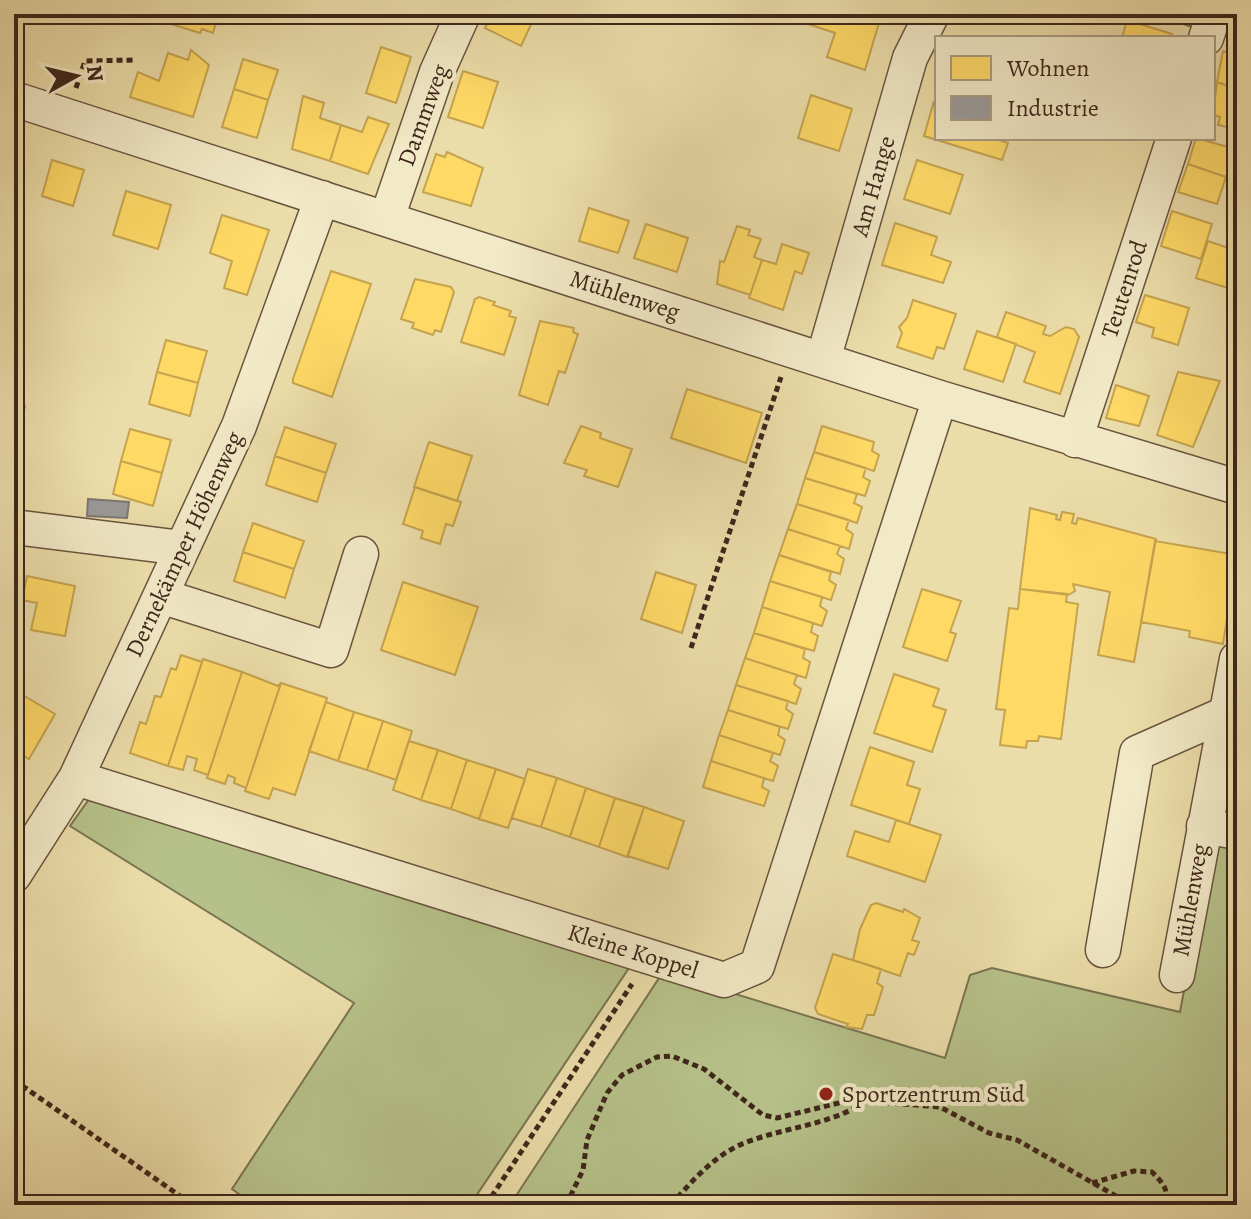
<svg xmlns="http://www.w3.org/2000/svg" width="1251" height="1219" font-family="Alegreya,serif">
	<style>
		.green { fill: #b6c189; stroke: #7a7452; stroke-width: 2 }
		.homes { fill: #ffd966; stroke: #c5a34f; stroke-width: 2 }
		.industry { fill: #999; stroke: #7e7673; stroke-width: 2 }
		.lines { fill: none; stroke-linecap: round; stroke-linejoin: round }
		.minor-casing { stroke: #69543e; stroke-width: 37 }
		.path { stroke: #3e261a; stroke-width: 5; stroke-dasharray: 6 4; stroke-linecap: butt }
		.minor { stroke: #f2e9c7; stroke-width: 34 }
		.poi-dot { fill: #8f2418; stroke: #f2e9c7; stroke-width: 3 }
		.labels { text-anchor: middle; stroke-width: 8; stroke-linejoin: round; paint-order: stroke }
		.street-label { font-size: 24px; fill: #3e261a; stroke: #f2e9c7 }
		.poi-label { font-size: 24px; fill: #3e261a; stroke: #f2e9c7; text-anchor: start }
	</style>
	<rect width="100%" height="100%" fill="#ebdda9"/>
	<filter id="stains"><feTurbulence type="fractalNoise" baseFrequency=".0025" numOctaves="4"/><feColorMatrix values="0 0 0 0 .2 0 0 0 0 .09 0 0 0 0 .02 0 0 0 .5 -.17"/></filter>
	<radialGradient id="worn" r=".72"><stop offset=".6" stop-color="#630" stop-opacity="0"/><stop offset="1" stop-color="#630" stop-opacity=".3"/></radialGradient>
	<path class="green" d="M1157 14H1200L1194 28Z
		M92 795 633 962 470 1205H254L232 1189 354 1003 70 826Z
		M1212 841 1237 847V1205H510L663 972 945 1058 970 975 992 968 1180 1012Z"/>
	<path class="homes" d="M177 14H225L220 23 216 22 213 33 202 29 200 33 171 24Z
		M378 14H419L417 21Z
		M491 14H536L521 46 485 28Z
		M811 14 881 16 865 70 827 57 835 33 808 24Z
		M1235 16 1237 15V37L1229 34Z
		M1127 20 1172 34 1171 38H1122Z
		M14 26 24 29 14 58Z
		M381 47 411 57 396 103 366 93Z
		M191 50 209 65 193 117 130 97 138 72 159 81 168 53 188 60Z
		M1223 51 1237 56V89L1217 82Z
		M243 59 278 70 268 100 234 89Z
		M463 71 498 82 483 128 448 117Z
		M1217 82 1237 89V129L1218 125 1220 117 1213 115Z
		M234 89 268 100 257 138 222 127Z
		M811 95 852 109 839 151 798 138Z
		M303 96 324 103 320 118 341 125 330 161 292 149Z
		M934 101 937 138H992L1008 143 1002 160 924 136Z
		M368 117 389 124 368 174 330 161 341 125 362 132Z
		M1196 138 1235 149 1226 177 1188 164Z
		M447 152 483 168 471 206 423 192 436 154 445 157Z
		M52 160 84 170 73 206 42 196Z
		M917 160 963 175 950 214 904 199Z
		M1188 164 1226 177 1217 204 1178 192Z
		M126 191 171 205 158 249 113 235Z
		M589 208 629 221 618 253 579 241Z
		M1172 211 1212 224 1201 259 1161 246Z
		M222 215 269 230 247 295 224 288 232 261 210 253Z
		M895 223 937 237 931 255 951 262 943 283 882 265Z
		M646 224 688 238 677 272 634 258Z
		M737 226 750 230 748 235 761 239 754 257 762 260 750 295 717 284 720 261 724 262Z
		M1208 241 1237 251V291L1196 278Z
		M782 244 809 253 802 274 795 271 783 310 749 298 762 260 776 264Z
		M331 271 371 284 332 397 293 383V379Z
		M415 279 451 287 454 292 441 332 435 330 433 335 412 328 414 323 401 319Z
		M1145 295 1189 308 1178 345 1152 337 1154 328 1136 322Z
		M479 297 495 302 493 305 511 311 509 316 516 318 504 355 461 342 475 299Z
		M913 300 956 314 944 349 937 347 933 359 897 347 902 333 899 327 907 318Z
		M1006 312 1046 326 1043 334 1050 336 1066 327 1074 329 1079 337 1060 394 1024 382 1035 352 997 337Z
		M540 321 574 328 573 332 578 334 565 373 559 371 548 405 519 395Z
		M977 331 1016 344 1003 382 964 369Z
		M166 340 207 351 198 383 157 372Z
		M157 372 198 383 190 416 149 404Z
		M1178 372 1220 381 1193 447 1157 435Z
		M1116 385 1149 396 1139 426 1106 418Z
		M687 389 762 413 746 463 671 438Z
		M14 404 25 406 16 452H14Z
		M581 426 601 433 600 438 632 449 618 487 584 476 587 470 564 463Z
		M822 426 874 442 872 451 879 455 874 471 814 452Z
		M285 427 336 444 326 473 275 456Z
		M130 429 171 440 162 473 121 461Z
		M429 442 472 456 457 501 414 487Z
		M814 452 866 468 863 477 870 481 865 496 805 478Z
		M275 456 326 473 317 502 266 485Z
		M121 461 162 473 153 506 113 494Z
		M805 478 857 494 854 503 862 507 857 523 797 504Z
		M415 487 461 502 453 526 446 524 440 544 421 538 423 531 403 524Z
		M797 504 849 520 846 529 853 534 849 549 788 529Z
		M1030 508 1057 515 1056 519 1060 520 1062 512 1074 514 1072 523 1076 524 1078 518 1156 539 1134 662 1098 655 1110 592 1073 584 1075 591 1068 595 1020 589Z
		M253 523 304 541 294 569 243 552Z
		M788 529 840 546 837 554 844 559 840 574 779 555Z
		M1155 541 1237 555 1223 644 1189 637 1190 631 1141 622Z
		M243 552 294 569 285 598 234 581Z
		M779 555 831 572 829 580 836 585 831 600 770 581Z
		M656 572 696 585 682 633 641 619Z
		M27 576 75 586 65 636 31 630 37 603 22 600Z
		M770 581 822 597 820 606 827 611 822 626 762 607Z
		M403 582 478 607 455 675 381 650Z
		M922 589 961 601 950 632 956 634 947 661 903 647Z
		M1020 589 1067 594 1066 602 1078 604 1061 739 1039 736 1038 741H1027L1026 748 1000 745 1005 710 996 709 1009 608 1018 609Z
		M762 607 813 623 811 632 818 636 814 651 754 633Z
		M754 633 805 649 803 658 810 662 806 678 745 658Z
		M181 655 202 662 168 766 130 753 140 722 146 724 155 696 161 697 171 668 176 670Z
		M745 658 797 675 794 684 801 689 796 704 736 685Z
		M203 659 242 672 208 775 194 770 197 759 187 756 183 770 168 766Z
		M242 672 278 686 281 683 246 788 234 783 235 778 228 775 225 784 207 778Z
		M894 674 939 689 933 706 946 710 932 752 874 733Z
		M281 683 327 698 295 795 273 788 269 799 245 791Z
		M736 685 788 701 786 709 793 714 788 729 728 710Z
		M16 691 55 714 29 759 14 750Z
		M326 702 354 712 338 761 309 751Z
		M728 710 780 727 778 735 785 740 780 755 719 735Z
		M354 712 383 721 367 770 338 761Z
		M383 721 412 731 396 780 367 770Z
		M719 735 773 753 770 761 778 766 773 781 711 761Z
		M409 741 438 750 421 800 393 790Z
		M870 747 914 762 907 785 920 789 909 824 851 805Z
		M438 750 467 760 451 809 421 800Z
		M467 760 496 769 479 819 451 809Z
		M711 761 764 778 762 787 769 791 764 806 703 787Z
		M496 769 525 779 508 828 479 819Z
		M528 769 557 778 541 827 512 818Z
		M557 778 586 788 570 837 541 827Z
		M586 788 615 798 599 847 570 837Z
		M615 798 644 807 627 857 599 847Z
		M644 807 684 821 668 869 628 856Z
		M896 820 941 835 925 882 847 856 855 831 889 842Z
		M876 903 903 912 904 909 920 918 912 940 919 942 914 955 908 953 900 976 853 960 860 929 871 905Z
		M833 954 881 969 877 983 883 987 874 1015H867L862 1029 846 1027 848 1024 818 1014 815 1008Z"/>
	<path class="industry" d="M88 499 129 502 127 518 87 516Z"/>
	<g class="lines">
		<defs>
			<path id="minor" d="M1206 38 1214 14
				M14 99 940 398 1237 487
				M387 218 437 72 463 14
				M823 360 910 58 932 14
				M1075 440 1174 138
				M14 527 182 548
				M161 596 331 650 361 554
				M76 778 724 980 757 966 940 398
				M1204 826 1237 832
				M14 875 76 778 239 426 322 198
				M1103 950 1137 753 1225 714
				M1177 975 1237 659"/>
		</defs>
		<use href="#minor" class="minor-casing"/>
		<path class="path" d="M76 88 85 61 133 60
			M691 648 781 377
			M14 1080 193 1205
			M1092 1183 1134 1171 1152 1172C1162 1182 1170 1190 1165 1205
			M486 1205 632 984
			M566 1205 583 1170 587 1140 607 1093 622 1075 657 1057 672 1056 704 1069 763 1115 777 1118 851 1100 940 1107 989 1133 1017 1140 1132 1205
			M671 1205C693 1180 715 1154 747 1142 786 1127 830 1125 865 1102"/>
		<use href="#minor" class="minor"/>
	</g>
	<circle class="poi-dot" cx="826" cy="1094" r="8"/>
	<g class="labels">
		<g class="street-label">
			<text transform="translate(423 115) rotate(-70)" y="8">Dammweg</text>
			<text transform="translate(873 186) rotate(-74)" y="8">Am Hange</text>
			<text transform="translate(1124 289) rotate(-72)" y="8">Teutenrod</text>
			<text transform="translate(625 295) rotate(18)" y="8">Mühlenweg</text>
			<text transform="translate(184 544) rotate(-65)" y="8">Dernekämper Höhenweg</text>
			<text transform="translate(1190 900) rotate(-80)" y="8">Mühlenweg</text>
			<text transform="translate(633 951) rotate(17)" y="8">Kleine Koppel</text>
		</g>
		<g class="poi-label">
			<text x="842" y="1102">Sportzentrum Süd</text>
		</g>
	</g>
	<rect width="1251" height="1219" fill="none" stroke="#ebdda9" stroke-width="48"/>
	<rect x="16" y="16" width="1219" height="1187" fill="none" stroke="#3e261a" stroke-width="4"/>
	<rect x="24" y="24" width="1203" height="1171" fill="none" stroke="#3e261a" stroke-width="2"/>
	<rect x="935" y="36" width="280" height="104" fill="#f2e9c7" stroke="#aa9b82" stroke-width="2"/>
	<rect x="951" y="56" width="40" height="24" fill="#ffd966" stroke="#aa9b82" stroke-width="2"/>
	<text x="1007" y="76" font-size="24" fill="#3e261a">Wohnen</text>
	<rect x="951" y="96" width="40" height="24" fill="#999999" stroke="#aa9b82" stroke-width="2"/>
	<text x="1007" y="116" font-size="24" fill="#3e261a">Industrie</text>
	<g transform="translate(76 76) rotate(82)" stroke="#f2e9c7" stroke-width="6" paint-order="stroke">
	<path d="M0-6L14 30L0 20L-14 30Z" fill="#3e261a"/>
	<text y="-12" font-size="22" font-weight="bold" text-anchor="middle" fill="#3e261a">N</text>
	</g>
	<rect width="100%" height="100%" filter="url(#stains)"/>
	<rect width="100%" height="100%" fill="url(#worn)"/>
</svg>
